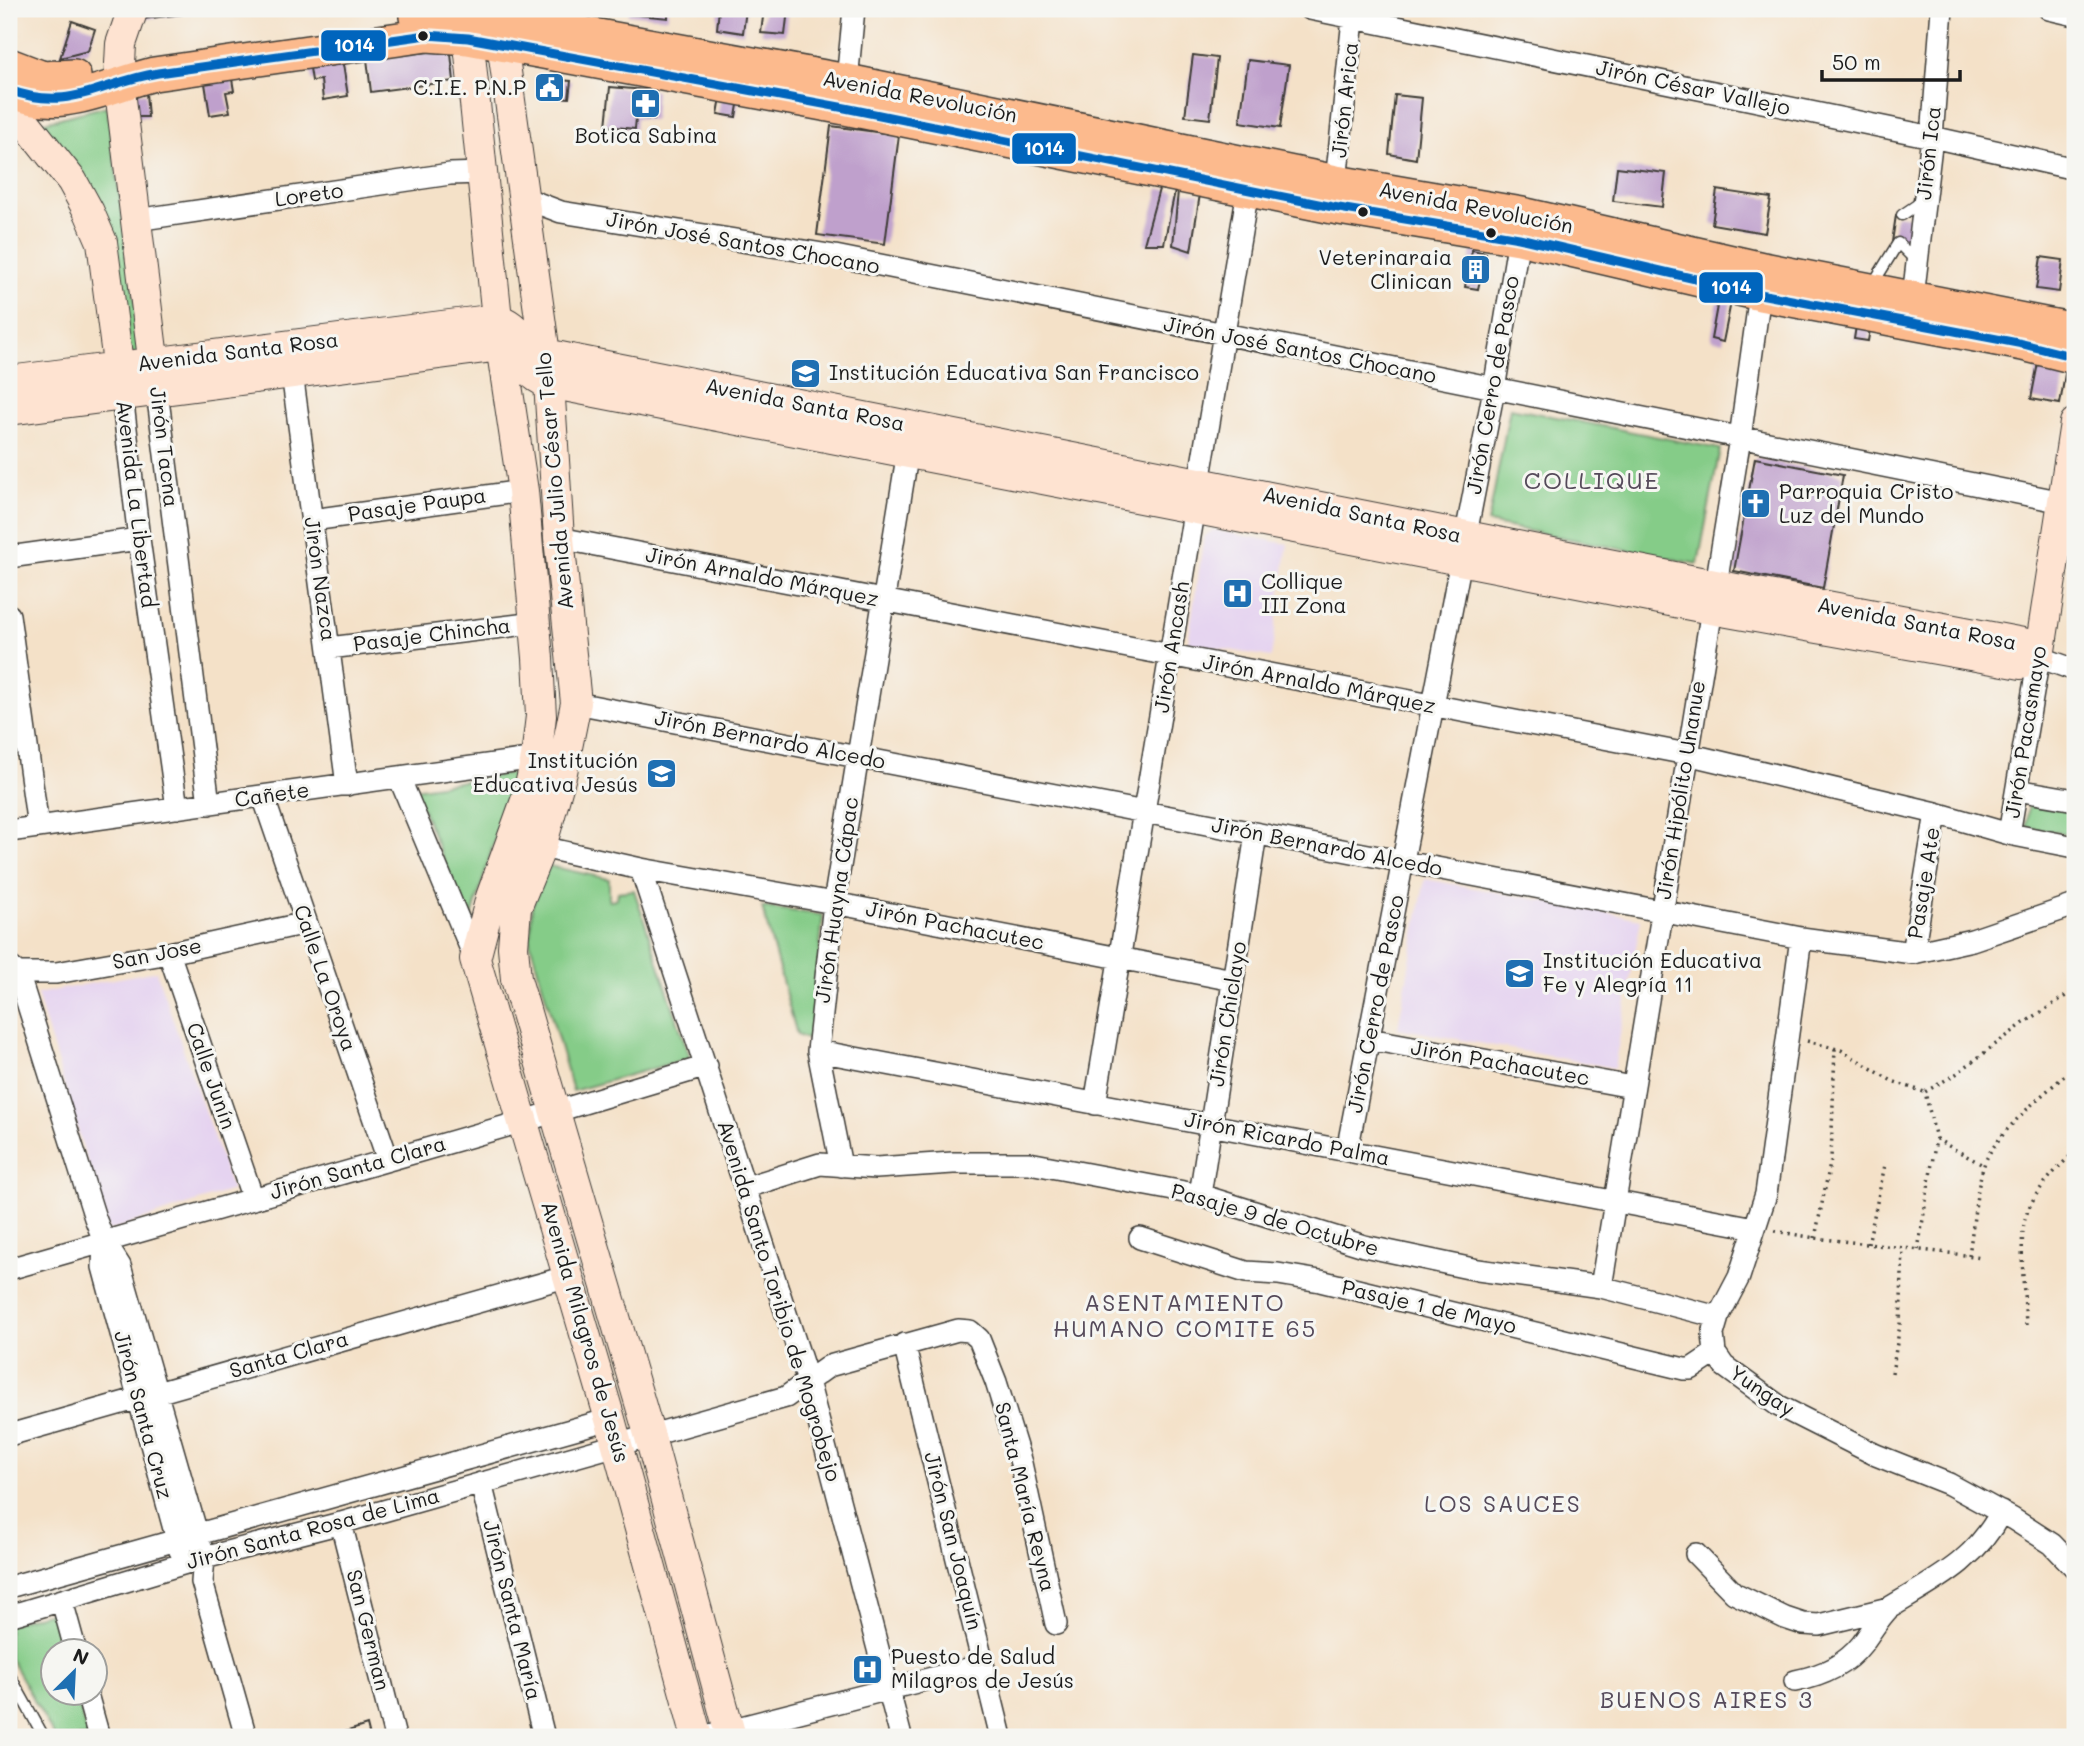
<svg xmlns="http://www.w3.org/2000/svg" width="2084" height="1746" font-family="Mali,sans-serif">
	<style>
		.built { fill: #e5d3f0 }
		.green { fill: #85cc88; stroke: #507452; stroke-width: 2 }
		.building { fill: #bfa0cc }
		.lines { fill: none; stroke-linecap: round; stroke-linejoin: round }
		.lane-casing { stroke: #3c3a36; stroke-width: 13 }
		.street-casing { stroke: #3c3a36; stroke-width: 24 }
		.secondary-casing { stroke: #3c3a36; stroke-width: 32 }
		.primary-casing { stroke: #3c3a36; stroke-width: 36 }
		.path { stroke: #3c3a36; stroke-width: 3.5; stroke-dasharray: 2 5; stroke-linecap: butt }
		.lane { stroke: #fff; stroke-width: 10 }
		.street { stroke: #fff; stroke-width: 21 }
		.secondary { stroke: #fee3d1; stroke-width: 30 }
		.primary { stroke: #fcba8d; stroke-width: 33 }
		.bus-1-casing { stroke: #f6f6f2; stroke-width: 14 }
		.bus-1 { stroke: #0065bd; stroke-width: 9 }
		.bus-dot { fill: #1c1c1c; stroke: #f6f6f2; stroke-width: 2.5 }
		.labels { text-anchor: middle; stroke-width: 6; stroke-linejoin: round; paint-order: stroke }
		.poi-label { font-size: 21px; fill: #1c1c1c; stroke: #f6f6f2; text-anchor: start }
		.street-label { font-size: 21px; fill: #1c1c1c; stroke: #f6f6f2 }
		.neighbourhood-label { font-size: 23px; letter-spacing: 2px; fill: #554a5a; stroke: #f6f6f2 }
		.quarter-label { font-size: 24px; letter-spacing: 2px; fill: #554a5a; stroke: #f6f6f2 }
		.line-badge { stroke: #f6f6f2; stroke-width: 2.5 }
		.badge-label { font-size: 19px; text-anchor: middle; font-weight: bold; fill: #fff }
	</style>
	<rect width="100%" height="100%" fill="#f6f6f2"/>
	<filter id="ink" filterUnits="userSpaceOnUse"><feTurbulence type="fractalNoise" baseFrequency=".0143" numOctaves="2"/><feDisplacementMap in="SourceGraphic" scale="14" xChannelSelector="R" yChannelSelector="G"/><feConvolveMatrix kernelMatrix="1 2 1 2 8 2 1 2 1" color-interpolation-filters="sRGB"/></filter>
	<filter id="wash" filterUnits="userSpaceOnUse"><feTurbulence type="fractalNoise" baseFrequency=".00686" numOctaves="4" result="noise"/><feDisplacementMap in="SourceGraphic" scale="28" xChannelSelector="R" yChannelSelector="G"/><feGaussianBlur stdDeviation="1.57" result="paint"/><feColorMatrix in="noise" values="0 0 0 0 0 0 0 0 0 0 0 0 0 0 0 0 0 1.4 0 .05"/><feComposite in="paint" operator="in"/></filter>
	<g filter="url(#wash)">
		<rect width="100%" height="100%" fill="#f4e1c8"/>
		<path class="built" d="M1213 530 1288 544 1271 657 1188 643 1204 537Z
			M1425 879 1641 919 1614 1068 1398 1028Z
			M156 971 232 1190 108 1231 37 994Z"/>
		<path class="green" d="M107 106 142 352 125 354 106 233 37 124Z
			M1510 408 1720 449 1698 564 1488 523Z
			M514 773 470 924 414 789Z
			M2029 803 2075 810V835L2026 827Z
			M549 866 609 879V901L617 898 618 892 634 890 690 1058 573 1091 530 942 532 906Z
			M762 907 823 915 811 1041 797 1035Z
			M54 1611 65 1651 52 1652V1694H76L88 1737H55L9 1657V1624Z"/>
		<g id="blocks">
			<path class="building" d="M143 9H183L184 14 144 19Z
				M629 9H668V18L628 14Z
				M719 9H746L743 33 717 29Z
				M764 9H788L785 35 761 33Z
				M72 21 95 29 88 51 60 58Z
				M446 50 451 54 454 81 371 92 367 59Z
				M1193 55 1217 58 1210 119 1185 116Z
				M1248 60 1289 65 1280 128 1240 122Z
				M343 64 348 96 323 100 321 80 312 81 310 68Z
				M231 73 234 91 226 92 230 112 210 115 204 77Z
				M559 80 571 81 569 98 557 97Z
				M610 87 656 91 654 120 636 118 635 129 606 126Z
				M129 92 146 93 148 117H132Z
				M1395 95 1422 98 1416 159 1389 154Z
				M721 97 739 99 736 117 718 114Z
				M831 126 899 135 885 244 817 235Z
				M1617 167 1666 173 1662 207 1613 201Z
				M1159 189 1175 191 1164 244H1144Z
				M1717 190 1771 198 1765 233 1712 224Z
				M1178 191 1200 194 1191 251 1173 245Z
				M1896 215 1912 217 1909 244 1892 242Z
				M1472 250 1486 253 1478 289 1465 287Z
				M2041 257 2063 260 2059 292 2036 289Z
				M1719 295 1732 297 1723 342 1711 339Z
				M1856 326 1870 329 1868 341 1854 339Z
				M2038 363 2066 368 2060 404 2031 399Z
				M1755 458 1843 475 1823 588 1734 571Z
				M367 1725 370 1737H329Z"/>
		</g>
	</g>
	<g filter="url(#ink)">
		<use href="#blocks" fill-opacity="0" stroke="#3c3a36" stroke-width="2"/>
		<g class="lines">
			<defs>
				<path id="lane" d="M1902 215 1924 200
					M1871 287 1898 243 1917 262
					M9 1674 44 1737"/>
				<path id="street" d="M1310 9 1932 137 2075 169
					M2049 9 2075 15
					M847 81 854 9
					M1336 182 1353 19
					M524 198 561 212 835 256 2063 502 2073 507
					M136 220 450 174 482 173
					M1913 297 1932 137 1942 9
					M292 373 347 785
					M157 391 209 804
					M122 395 139 539 177 808
					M312 520 523 491
					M559 538 1687 754 1936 813 2009 834 2075 847
					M9 557 139 539
					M9 615 38 827
					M329 648 535 623
					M576 703 1801 938 1913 953 1972 940 2075 905
					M399 777 475 959
					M2017 790 2075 800
					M263 796 388 1160
					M9 831 536 758
					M2009 834 2039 657 2075 670
					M528 844 641 869 834 903 1233 980
					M641 869 808 1381 901 1737
					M1801 938 1766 1194 1739 1277 1718 1317 1713 1334 1715 1353 1724 1366 1779 1406 1876 1455 1949 1484 2013 1519 2052 1544 2075 1568
					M169 953 253 1199
					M1913 953 1936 813
					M9 966 18 973H56L169 953 306 923
					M18 973 95 1218 104 1241 120 1266 204 1558 202 1582 246 1737
					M1369 1039 1632 1087
					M818 1051 1755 1228
					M1095 1104 1248 190
					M1347 1151 1494 389 1519 238
					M841 1166 818 1051 834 903 910 439
					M747 1187 820 1164 876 1168 953 1163H1029L1200 1195 1364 1246 1478 1270 1601 1287 1718 1317
					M1200 1195 1256 834
					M1140 1238 1246 1272 1278 1274 1320 1281 1684 1369H1691L1715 1353
					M104 1241 103 1267 180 1551
					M9 1269 524 1121 707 1066
					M1601 1287 1740 438 1760 294
					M904 1344 1001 1737
					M9 1435 569 1276
					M481 1483 544 1737
					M341 1523 395 1737
					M1696 1554 1734 1593 1785 1618 1803 1624 1819 1625 1889 1608
					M9 1587 610 1419
					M62 1601 76 1652
					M9 1616 196 1560 341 1523 786 1397 829 1366 958 1330 970 1331 979 1339 996 1382 1021 1463 1056 1624
					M1795 1681C1822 1676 1845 1666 1862 1644 1871 1632 1878 1619 1889 1608 1935 1580 1975 1562 2001 1512
					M87 1694 99 1737
					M702 1737 983 1665"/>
				<path id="secondary" d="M133 9 121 44 119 83 156 383
					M466 15 497 319 523 491 538 658 541 716 536 758 528 795 491 897 475 959 610 1419 697 1737
					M499 21 549 383 559 538 576 703 562 772 541 847 516 908 513 947 516 979 650 1437 731 1737
					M9 102 72 181 89 212 102 242 121 386
					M9 381 497 319C519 325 523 346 545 354L1715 585 2023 643 2039 657
					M9 410 501 346C524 355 524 375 549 383L1711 609 2021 664 2039 657
					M2039 657 2075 423"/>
				<path id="primary" d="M416 17 466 14 499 18 847 81 1336 182 1522 214 1763 269 2075 330
					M9 65 43 78 74 76
					M9 90C60 114 103 87 154 74L427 35 468 38 845 108 1333 207 1519 238 1760 294 2023 344 2075 357"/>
			</defs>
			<use href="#lane" class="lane-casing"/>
			<use href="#street" class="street-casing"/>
			<use href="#secondary" class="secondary-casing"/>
			<use href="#primary" class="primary-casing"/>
			<path class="path" d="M1807 1041 1841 1050 1892 1081 1924 1092
				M1936 1139 1983 1165
				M1775 1231 1815 1238 1983 1257
				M1815 1238 1831 1159 1835 1048
				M1868 1244 1885 1165
				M1918 1250 1936 1139 1925 1092 1956 1074 2024 1023 2075 990
				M1969 1255C1973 1229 1976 1188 1984 1165 1994 1134 2050 1088 2075 1067
				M2026 1325C2025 1299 2018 1238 2026 1216 2034 1190 2057 1169 2075 1151
				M1892 1373 1900 1325 1903 1248"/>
			<use href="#lane" class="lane"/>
			<use href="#street" class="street"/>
			<use href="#secondary" class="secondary"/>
			<use href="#primary" class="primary"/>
			<defs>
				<path id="bus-1" d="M9 90C72 113 100 82 158 73 248 60 337 48 427 35L468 38 845 108 1333 207 1519 238 1760 294 2023 344 2075 357"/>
			</defs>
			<use href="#bus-1" class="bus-1-casing"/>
			<use href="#bus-1" class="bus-1"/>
		</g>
	</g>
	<defs>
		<symbol id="civic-square" viewBox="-11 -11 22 22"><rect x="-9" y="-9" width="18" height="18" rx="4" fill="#1f6fb2" stroke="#f6f6f2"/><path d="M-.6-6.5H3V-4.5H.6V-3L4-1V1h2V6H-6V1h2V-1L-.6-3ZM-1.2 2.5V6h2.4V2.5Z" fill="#fff"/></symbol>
		<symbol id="pharmacy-square" viewBox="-11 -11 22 22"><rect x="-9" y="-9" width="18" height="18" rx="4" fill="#1f6fb2" stroke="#f6f6f2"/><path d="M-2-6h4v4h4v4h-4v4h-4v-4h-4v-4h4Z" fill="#fff"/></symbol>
		<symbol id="building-square" viewBox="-11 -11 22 22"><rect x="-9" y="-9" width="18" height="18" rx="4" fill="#1f6fb2" stroke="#f6f6f2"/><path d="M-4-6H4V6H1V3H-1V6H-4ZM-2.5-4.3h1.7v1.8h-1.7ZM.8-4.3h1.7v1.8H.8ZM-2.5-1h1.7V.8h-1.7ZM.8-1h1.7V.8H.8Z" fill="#fff"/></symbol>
		<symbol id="school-square" viewBox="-11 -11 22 22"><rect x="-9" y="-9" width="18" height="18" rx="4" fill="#1f6fb2" stroke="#f6f6f2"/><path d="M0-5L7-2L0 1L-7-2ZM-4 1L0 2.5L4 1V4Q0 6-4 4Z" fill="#fff"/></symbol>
		<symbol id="church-square" viewBox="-11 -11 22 22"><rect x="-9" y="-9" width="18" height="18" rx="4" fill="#1f6fb2" stroke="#f6f6f2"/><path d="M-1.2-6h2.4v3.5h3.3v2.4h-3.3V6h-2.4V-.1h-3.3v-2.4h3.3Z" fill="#fff"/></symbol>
		<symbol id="hospital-square" viewBox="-11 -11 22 22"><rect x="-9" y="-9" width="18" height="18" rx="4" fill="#1f6fb2" stroke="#f6f6f2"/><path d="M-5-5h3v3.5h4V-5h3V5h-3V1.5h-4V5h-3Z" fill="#fff"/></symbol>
	</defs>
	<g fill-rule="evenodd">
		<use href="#civic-square" x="532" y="70" width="35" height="35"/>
		<use href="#pharmacy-square" x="628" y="86" width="35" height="35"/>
		<use href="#building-square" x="1458" y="252" width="35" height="35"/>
		<use href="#school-square" x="788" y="356" width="35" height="35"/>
		<use href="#church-square" x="1738" y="486" width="35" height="35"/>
		<use href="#hospital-square" x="1220" y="576" width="35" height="35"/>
		<use href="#school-square" x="644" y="756" width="35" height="35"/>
		<use href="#school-square" x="1502" y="956" width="35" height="35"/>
		<use href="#hospital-square" x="850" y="1652" width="35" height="35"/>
	</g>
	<g class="bus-dot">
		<circle cx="423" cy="36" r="6"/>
		<circle cx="1363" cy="212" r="6"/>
		<circle cx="1491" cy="233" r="6"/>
	</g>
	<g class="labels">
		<g class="poi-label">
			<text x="526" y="95" text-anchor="end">C.I.E. P.N.P</text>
			<text x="646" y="143" text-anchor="middle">Botica Sabina</text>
			<text x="1452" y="265" text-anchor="end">Veterinaraia<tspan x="1452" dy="24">Clinican</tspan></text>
			<text x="829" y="380">Institución Educativa San Francisco</text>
			<text x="1779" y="499">Parroquia Cristo<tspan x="1779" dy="24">Luz del Mundo</tspan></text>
			<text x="1261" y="589">Collique<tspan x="1261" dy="24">III Zona</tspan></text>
			<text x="638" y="768" text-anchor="end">Institución<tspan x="638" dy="24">Educativa Jesús</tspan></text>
			<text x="1543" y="968">Institución Educativa<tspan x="1543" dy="24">Fe y Alegría 11</tspan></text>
			<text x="891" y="1664">Puesto de Salud<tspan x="891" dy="24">Milagros de Jesús</tspan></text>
		</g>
		<g class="street-label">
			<text transform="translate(1693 88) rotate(12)" y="7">Jirón César Vallejo</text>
			<text transform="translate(920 97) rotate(11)" y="7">Avenida Revolución</text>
			<text transform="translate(1345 100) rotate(-84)" y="7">Jirón Arica</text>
			<text transform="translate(1929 153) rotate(-84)" y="7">Jirón Ica</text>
			<text transform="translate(309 195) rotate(-8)" y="7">Loreto</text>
			<text transform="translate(1476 208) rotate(11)" y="7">Avenida Revolución</text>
			<text transform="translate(743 243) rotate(10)" y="7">Jirón José Santos Chocano</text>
			<text transform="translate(1300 350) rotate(11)" y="7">Jirón José Santos Chocano</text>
			<text transform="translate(238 352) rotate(-7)" y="7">Avenida Santa Rosa</text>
			<text transform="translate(1493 385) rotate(-80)" y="7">Jirón Cerro de Pasco</text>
			<text transform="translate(805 405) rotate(11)" y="7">Avenida Santa Rosa</text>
			<text transform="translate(164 447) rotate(83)" y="7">Jirón Tacna</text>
			<text transform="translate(555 481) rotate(-95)" y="7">Avenida Julio César Tello</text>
			<text transform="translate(136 504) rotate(83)" y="7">Avenida La Libertad</text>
			<text transform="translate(417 505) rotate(-8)" y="7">Pasaje Paupa</text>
			<text transform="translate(1362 515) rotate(12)" y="7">Avenida Santa Rosa</text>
			<text transform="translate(762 577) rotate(11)" y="7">Jirón Arnaldo Márquez</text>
			<text transform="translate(320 579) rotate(82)" y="7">Jirón Nazca</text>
			<text transform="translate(1917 624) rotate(11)" y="7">Avenida Santa Rosa</text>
			<text transform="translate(432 635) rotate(-7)" y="7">Pasaje Chincha</text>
			<text transform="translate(1172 647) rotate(-81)" y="7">Jirón Ancash</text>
			<text transform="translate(1319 684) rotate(11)" y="7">Jirón Arnaldo Márquez</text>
			<text transform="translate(2026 732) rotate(-81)" y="7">Jirón Pacasmayo</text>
			<text transform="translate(770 740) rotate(11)" y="7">Jirón Bernardo Alcedo</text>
			<text transform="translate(1681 790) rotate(-81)" y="7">Jirón Hipólito Unanue</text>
			<text transform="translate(272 795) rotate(-8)" y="7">Cañete</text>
			<text transform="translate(1327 847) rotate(11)" y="7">Jirón Bernardo Alcedo</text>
			<text transform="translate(1924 883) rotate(-81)" y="7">Pasaje Ate</text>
			<text transform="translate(837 900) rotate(-82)" y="7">Jirón Huayna Cápac</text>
			<text transform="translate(955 926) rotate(11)" y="7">Jirón Pachacutec</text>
			<text transform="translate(157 954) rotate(-11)" y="7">San Jose</text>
			<text transform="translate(325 978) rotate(71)" y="7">Calle La Oroya</text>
			<text transform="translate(1376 1004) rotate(-79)" y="7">Jirón Cerro de Pasco</text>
			<text transform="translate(1228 1014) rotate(-81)" y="7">Jirón Chiclayo</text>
			<text transform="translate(1500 1063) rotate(10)" y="7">Jirón Pachacutec</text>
			<text transform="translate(211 1076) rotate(71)" y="7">Calle Junín</text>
			<text transform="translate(1287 1139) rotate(11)" y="7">Jirón Ricardo Palma</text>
			<text transform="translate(358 1168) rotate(-16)" y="7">Jirón Santa Clara</text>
			<text transform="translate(1275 1220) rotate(16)" y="7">Pasaje 9 de Octubre</text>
			<text transform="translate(779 1301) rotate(73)" y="7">Avenida Santo Toribio de Mogrobejo</text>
			<text transform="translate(1429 1307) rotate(13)" y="7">Pasaje 1 de Mayo</text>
			<text transform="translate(585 1332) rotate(74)" y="7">Avenida Milagros de Jesús</text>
			<text transform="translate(289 1355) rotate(-16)" y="7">Santa Clara</text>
			<text transform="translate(1762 1391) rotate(34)" y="7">Yungay</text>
			<text transform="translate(143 1415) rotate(75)" y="7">Jirón Santa Cruz</text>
			<text transform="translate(1025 1497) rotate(76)" y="7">Santa María Reyna</text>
			<text transform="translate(313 1529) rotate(-15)" y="7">Jirón Santa Rosa de Lima</text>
			<text transform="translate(953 1541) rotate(76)" y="7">Jirón San Joaquín</text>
			<text transform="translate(512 1610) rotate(76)" y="7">Jirón Santa María</text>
			<text transform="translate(368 1630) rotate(76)" y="7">San German</text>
		</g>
		<g class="neighbourhood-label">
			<text x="1185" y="1311">ASENTAMIENTO<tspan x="1185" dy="26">HUMANO COMITE 65</tspan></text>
			<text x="1503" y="1512">LOS SAUCES</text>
			<text x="1707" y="1708">BUENOS AIRES 3</text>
		</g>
		<g class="quarter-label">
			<text x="1592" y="489">COLLIQUE</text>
		</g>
	</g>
	<g class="line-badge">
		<rect x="320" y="29" width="67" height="33" rx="7" fill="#0065bd"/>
		<rect x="1011" y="132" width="66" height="33" rx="7" fill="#0065bd"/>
		<rect x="1698" y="271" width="66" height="33" rx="7" fill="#0065bd"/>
	</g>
	<g class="badge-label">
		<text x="354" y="52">1014</text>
		<text x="1044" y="155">1014</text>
		<text x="1731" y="294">1014</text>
	</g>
	<rect width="2084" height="1746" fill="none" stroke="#f6f6f2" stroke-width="35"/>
	<g transform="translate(74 1672) rotate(24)"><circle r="33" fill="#f6f6f2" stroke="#9f9f9c" stroke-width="2"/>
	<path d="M0-5L12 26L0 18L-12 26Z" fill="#1f6fb2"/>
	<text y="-10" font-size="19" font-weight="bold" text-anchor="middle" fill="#1c1c1c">N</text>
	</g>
	<path d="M1822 70v10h138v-10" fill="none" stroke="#1c1c1c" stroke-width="3.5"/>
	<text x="1832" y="70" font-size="21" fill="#1c1c1c" stroke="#f6f6f2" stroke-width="5" paint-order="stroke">50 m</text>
</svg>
